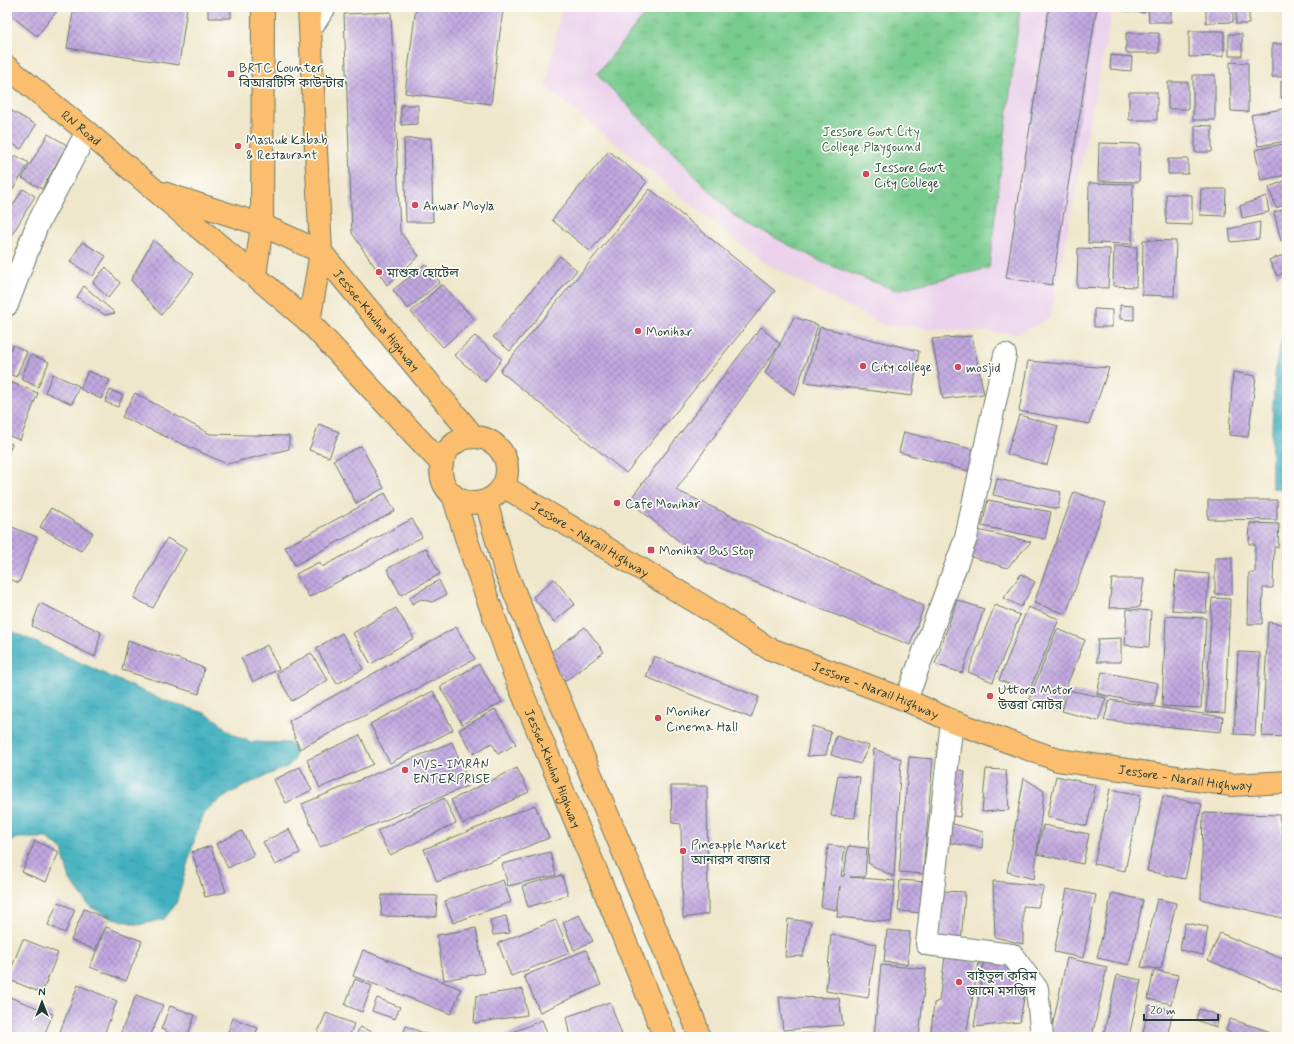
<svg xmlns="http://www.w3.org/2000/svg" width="1294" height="1044" font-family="Mynerve,'Noto Sans Bengali',sans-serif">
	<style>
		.built { fill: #ebd1eb }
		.park { fill: url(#park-tufts); stroke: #4c8461 }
		.water { fill: url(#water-ripples); stroke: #31767a }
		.building { fill: url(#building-cross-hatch) }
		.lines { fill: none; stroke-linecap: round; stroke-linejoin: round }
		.street-casing { stroke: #687869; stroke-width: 24 }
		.highway-casing { stroke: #687869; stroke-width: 24 }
		.street { stroke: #fff; stroke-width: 22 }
		.highway { stroke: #fbbe6e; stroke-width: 22 }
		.poi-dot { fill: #d1495b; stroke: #fdfcf7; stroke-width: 1.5 }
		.labels { text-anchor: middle; stroke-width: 3.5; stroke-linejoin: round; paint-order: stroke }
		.poi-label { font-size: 13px; fill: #1f3d34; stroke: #fdfcf7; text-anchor: start }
		.street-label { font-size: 13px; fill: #1f3d34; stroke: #fdfcf7 }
		.park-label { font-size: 13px; fill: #35604a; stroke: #fdfcf7 }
	</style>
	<defs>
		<pattern id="park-tufts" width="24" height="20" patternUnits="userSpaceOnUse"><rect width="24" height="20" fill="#78cb8e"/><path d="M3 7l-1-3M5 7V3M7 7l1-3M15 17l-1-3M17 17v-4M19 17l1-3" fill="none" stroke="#62a675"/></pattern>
		<pattern id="water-ripples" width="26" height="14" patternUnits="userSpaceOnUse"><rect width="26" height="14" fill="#43b0bf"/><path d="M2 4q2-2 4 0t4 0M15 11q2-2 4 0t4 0" fill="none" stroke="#37909c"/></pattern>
		<pattern id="building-cross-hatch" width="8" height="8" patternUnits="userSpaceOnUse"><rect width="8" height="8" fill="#c1a8e0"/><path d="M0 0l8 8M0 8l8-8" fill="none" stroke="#9c8ab6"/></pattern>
	</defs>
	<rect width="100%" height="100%" fill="#fdfcf7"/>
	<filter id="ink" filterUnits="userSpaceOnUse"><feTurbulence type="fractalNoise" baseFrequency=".025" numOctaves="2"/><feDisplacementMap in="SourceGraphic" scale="8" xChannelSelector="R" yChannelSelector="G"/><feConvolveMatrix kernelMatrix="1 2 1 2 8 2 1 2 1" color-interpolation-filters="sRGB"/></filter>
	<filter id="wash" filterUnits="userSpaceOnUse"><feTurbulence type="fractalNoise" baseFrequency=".012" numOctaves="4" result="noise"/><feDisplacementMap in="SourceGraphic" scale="16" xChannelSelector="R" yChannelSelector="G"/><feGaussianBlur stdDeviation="0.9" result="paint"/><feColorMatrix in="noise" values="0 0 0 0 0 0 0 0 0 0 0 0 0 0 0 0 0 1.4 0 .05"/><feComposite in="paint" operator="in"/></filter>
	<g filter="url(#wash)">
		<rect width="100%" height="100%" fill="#efe7cb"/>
		<path class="built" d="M562 7H1113L1050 318 1018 334 883 325 760 260 546 87Z"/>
		<path class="park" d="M651 7H1011L1020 9 989 268 895 290 824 263 735 217 597 74Z"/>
		<path class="water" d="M1287 330V489L1272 488C1272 456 1271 424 1274 392 1275 372 1276 348 1287 330Z
			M7 629 138 689 174 704 205 713 218 721 228 731 240 738 252 742 290 743 295 748 294 761 287 767 256 780 231 793 207 809 199 824 176 904 164 919 139 925 109 917 90 907 70 880 65 863 62 849 47 838H18L7 843Z"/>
		<g id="blocks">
			<path class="building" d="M7 7H60L37 36 7 12Z
				M74 7H187L179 65 67 48Z
				M208 7H231V18H208Z
				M416 7H488L503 9 491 104 405 93Z
				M1049 7H1097L1052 285 1006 278Z
				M1124 7H1145V13L1124 11Z
				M1148 7H1171V22H1149Z
				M1236 7H1249V24H1236Z
				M1206 8H1233V22L1206 23Z
				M391 12 400 232 419 256 387 285 352 233 344 14Z
				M1189 31H1224V56L1189 57Z
				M1126 33H1159V53H1126Z
				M1229 34H1242V56H1229Z
				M1272 44H1287V77H1272Z
				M1111 55 1132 57 1131 71 1110 69Z
				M1230 62 1248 63V112L1231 111Z
				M1193 75H1215V120H1193Z
				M1281 81H1287V98H1281Z
				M1168 82H1188V109H1168Z
				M1129 92H1157V120H1129Z
				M401 105H418V124L401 125Z
				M7 108 36 125 21 149 7 141Z
				M1287 108V141L1258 146 1251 115Z
				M1195 125 1212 126V152H1195Z
				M48 134 67 145 42 189 22 178Z
				M431 138 433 222H406L404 139Z
				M1099 143 1140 144 1139 182 1098 181Z
				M1287 143V175L1261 180 1255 150Z
				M609 151 647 182 590 251 552 220Z
				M15 155 29 163 7 199V167Z
				M1168 159H1188V174H1168Z
				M1287 180V204L1276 208 1269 187Z
				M1089 183 1133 184 1132 244 1088 243Z
				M23 189 35 196 10 238 7 236V215Z
				M650 189 775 291 626 473 500 371Z
				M1201 189H1226L1225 216 1200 215Z
				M1166 194 1192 195V225L1166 224Z
				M1266 196 1269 212 1242 218 1240 206Z
				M1287 209V240L1281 241 1274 212Z
				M1260 222 1259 239 1231 242 1229 229Z
				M153 240 194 274 161 315 131 280Z
				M1143 240 1176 241 1174 296 1142 295Z
				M82 242 106 256 93 276 70 262Z
				M1114 246 1137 247 1136 287 1113 286Z
				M1078 248 1110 249 1108 288 1077 287Z
				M1287 254V270L1277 276 1269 260Z
				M560 256 577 270 510 351 493 337Z
				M425 264 440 282 408 309 393 290Z
				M106 267 120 283 108 298 93 282Z
				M442 284 474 319 443 347 411 312Z
				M84 286 115 313 105 315 77 297Z
				M1120 305 1134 306V320L1120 319Z
				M1094 309 1112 310V327H1094Z
				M794 317 818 325 795 395 765 373Z
				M761 327 780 344 676 490 924 606 910 645 705 562 629 501Z
				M820 327 919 351 912 396 805 382Z
				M475 336 502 359 485 382 454 355Z
				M972 336 984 394 943 399 932 339Z
				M13 345 27 352 16 377 7 373V358Z
				M31 355 49 362 38 387 21 379Z
				M1028 361 1109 368 1089 424 1019 411Z
				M88 371 110 380 101 399 80 389Z
				M1233 372 1256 376 1248 437 1229 435Z
				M53 374 79 386 72 404 45 392Z
				M7 381 38 393 20 440 7 435Z
				M110 390 123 395 118 407 105 402Z
				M135 393 210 434 289 436V449L227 464 122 417Z
				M1019 415 1058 426 1047 465 1007 454Z
				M319 424 339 432 329 457 309 450Z
				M904 432 975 450 968 471 899 452Z
				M7 442 12 444 7 457Z
				M361 446 384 488 356 503 333 460Z
				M997 479 1061 492 1058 509 993 495Z
				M1074 492 1106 503 1066 614 1034 603Z
				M385 493 395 511 295 565 285 547Z
				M988 500 1051 512 1045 539 982 526Z
				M1208 500H1277V520L1208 519Z
				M51 508 93 533 81 551 40 527Z
				M412 519 422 537 309 597 296 574 319 562 322 567Z
				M1250 523 1279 524 1278 547H1274L1273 588H1263L1262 624H1248L1249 573H1255V544H1249Z
				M7 525 37 537 19 583 7 578Z
				M978 530 1031 542 1007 568 969 556Z
				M167 538 186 549 153 608 134 598Z
				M426 548 440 574 401 595 387 569Z
				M1215 558H1232V594H1215Z
				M1176 571 1209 574 1206 613 1172 610Z
				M1021 574 1035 582 1021 607 1004 598Z
				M554 579 575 604 554 622 533 597Z
				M1112 579H1144L1140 607 1109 608Z
				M439 580 446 595 432 602 421 599 412 604 410 597Z
				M1212 598 1230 599 1225 713 1206 712Z
				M957 600 984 609 962 673 935 664Z
				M40 603 101 632 95 657 32 626Z
				M995 605 1020 615 993 682 968 672Z
				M1028 607 1059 619 1029 692 999 680Z
				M396 608 414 638 371 664 353 633Z
				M1127 609 1151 611 1149 647 1125 645Z
				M1166 616 1206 618 1201 708 1162 706Z
				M1268 622 1287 625V737L1262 736Z
				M456 627 475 659 299 749 289 721Z
				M585 627 604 652 565 681 546 656Z
				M1057 629 1085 640 1057 710 1029 699Z
				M342 633 363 669 337 684 316 648Z
				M1121 638V662H1097L1098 639Z
				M128 641 204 668 199 694 122 670Z
				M267 645 279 669 253 682 241 658Z
				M1238 652 1260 653 1255 735 1234 734Z
				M311 653 328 680 292 701 276 673Z
				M654 656 759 697 751 718 646 677Z
				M479 664 502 702 462 724 440 687Z
				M1102 672 1158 683 1154 705 1097 694Z
				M1068 690 1106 698 1098 721 1062 711Z
				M433 691 453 730 390 763 370 724Z
				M1110 700 1223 717 1221 732 1104 720Z
				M495 709 516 744 498 754 492 743 473 754 459 730Z
				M812 726 831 732 826 755 807 756Z
				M360 735 373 764 320 788 307 760Z
				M836 736 869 746 860 764 831 755Z
				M452 742 470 785 320 847 302 804Z
				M874 749 901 759 894 877 868 863Z
				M909 757 933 759 923 874 899 872Z
				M300 767 312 790 286 803 274 780Z
				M517 768 529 792 463 824 451 800Z
				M953 769 965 771 960 817 948 815Z
				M986 769 1006 770 1009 810 982 812Z
				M838 775 860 777 855 818 831 816Z
				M1056 776 1096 785 1087 826 1047 817Z
				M1024 778 1044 791 1034 879 1007 872Z
				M671 786H707L708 914 683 918 681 824 672 823Z
				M1110 789 1141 795 1125 871 1094 864Z
				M1163 796 1202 804 1185 879 1147 871Z
				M444 798 456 823 390 855 377 831Z
				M535 805 549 838 437 882 424 849Z
				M1203 813 1279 815 1287 859V919L1201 899Z
				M946 822 983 832 982 848 945 842Z
				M1043 825 1089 834 1083 864 1037 854Z
				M289 829 300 853 275 865 263 842Z
				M242 831 254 855 228 868 216 844Z
				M35 841 59 852 46 882 22 872Z
				M828 845 845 847 841 876H844L848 846 867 848 865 877H850L895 881 891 922 837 917 840 886 836 910 821 907Z
				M211 846 226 892 205 897 192 852Z
				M550 852 556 875 508 886 502 864Z
				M562 875 568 895 528 907 522 886Z
				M503 880 511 902 453 923 445 901Z
				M900 880 926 882 923 913 898 911Z
				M993 881 1044 886 1038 907 1023 906V944L995 937Z
				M1067 889 1096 895 1083 958 1054 952Z
				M943 891 965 892 961 942 938 940Z
				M1112 893 1143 900 1129 965 1097 958Z
				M382 895 437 896 436 917 381 916Z
				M1157 899 1176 903 1161 969 1141 967Z
				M58 902 75 910 65 933 48 925Z
				M84 909 108 919 95 950 71 940Z
				M579 915 593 941 574 950 563 922Z
				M506 916 510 933 493 935 490 920Z
				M788 919 811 922 803 956 785 957Z
				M556 920 570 953 511 976 498 943Z
				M1185 923 1208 927 1203 955 1180 950Z
				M106 927 142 941 126 981 90 967Z
				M476 928 484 973 444 980 437 935Z
				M887 930 910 932 907 964 884 962Z
				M1220 933 1287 961V978L1282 991 1208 960Z
				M831 934 876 944 868 998 826 991Z
				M23 939 58 953 42 993 7 979Z
				M363 950 461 989 451 1014 353 976Z
				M586 950 601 985 540 1012 524 976Z
				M945 957 979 962 966 1035 931 1032 934 1003 939 1001Z
				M1067 958 1107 967 1092 1037H1050Z
				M984 959 1029 966 1020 1022 974 1027Z
				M881 965 926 969 919 1037H874Z
				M1154 970 1178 975 1171 1004 1148 999Z
				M1117 975 1141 980 1129 1037H1103Z
				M355 979 372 986 362 1012 345 1005Z
				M78 985 117 1001 103 1037H58Z
				M523 989 527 1015 474 1023 476 996Z
				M136 995 163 1005 150 1037H119Z
				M7 996 53 1014 43 1037H7Z
				M779 997 839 998 843 1025 783 1030Z
				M377 998 400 1007 395 1019 372 1011Z
				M610 1002 622 1035 618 1037H593V1035L588 1037H570L566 1017Z
				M1149 1005 1173 1010 1167 1037H1142Z
				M170 1006 195 1015 187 1037H180L161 1029Z
				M1199 1009 1220 1016 1216 1027 1196 1020Z
				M326 1013 354 1024 349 1037H316Z
				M233 1018 258 1028 254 1037H226Z
				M1230 1019 1268 1031 1266 1037H1243L1226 1031Z
				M542 1020 549 1037H502Z
				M406 1026 433 1037H402Z
				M360 1027 385 1037H355Z
				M774 1033 823 1034V1037H774Z
				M1275 1033 1285 1037H1274Z"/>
		</g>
	</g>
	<g filter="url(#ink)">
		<use href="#blocks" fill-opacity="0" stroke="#687869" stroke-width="1"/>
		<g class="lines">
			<defs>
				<path id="street" d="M311 28 325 7
					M7 305 37 225 87 132
					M906 700 966 538 1005 355
					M952 721 927 944 1012 955 1037 989 1042 1037"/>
				<g id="highway">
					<path id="s1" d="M7 67 87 132 309 322 442 464"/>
					<path id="s2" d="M163 193 262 225 321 252 474 437"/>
					<path d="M255 276 262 225 263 7"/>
					<path d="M309 322 321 252 309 7"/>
					<circle cx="474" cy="470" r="33"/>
					<path id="s3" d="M503 486 706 608 768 648 906 700 952 721 1058 760 1232 785 1287 782"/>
					<path id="s4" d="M453 495 468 544 514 673 665 1037"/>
					<path d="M486 501 505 570 695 1023 699 1037"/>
				</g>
			</defs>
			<use href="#street" class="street-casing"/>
			<use href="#highway" class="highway-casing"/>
			<use href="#street" class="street"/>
			<use href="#highway" class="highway"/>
		</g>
	</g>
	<g class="poi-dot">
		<rect x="227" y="70" width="8" height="8" rx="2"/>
		<circle cx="238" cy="146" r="4"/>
		<circle cx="866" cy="174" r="4"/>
		<circle cx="415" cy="205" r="4"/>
		<circle cx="379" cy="272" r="4"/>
		<circle cx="638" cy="331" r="4"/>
		<circle cx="863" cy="366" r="4"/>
		<circle cx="958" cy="367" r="4"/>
		<circle cx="617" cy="503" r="4"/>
		<rect x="647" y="546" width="8" height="8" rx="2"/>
		<circle cx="990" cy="696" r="4"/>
		<circle cx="658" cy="718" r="4"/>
		<circle cx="405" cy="770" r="4"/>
		<circle cx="683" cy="851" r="4"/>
		<circle cx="959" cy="982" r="4"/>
	</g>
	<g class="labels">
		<g class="poi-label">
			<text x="239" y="72">BRTC Counter<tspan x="239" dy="15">বিআরটিসি কাউন্টার</tspan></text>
			<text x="246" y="144">Mashuk Kabab<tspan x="246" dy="15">&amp; Restaurant</tspan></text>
			<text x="874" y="172">Jessore Govt<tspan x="874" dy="15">City College</tspan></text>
			<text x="423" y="210">Anwar Moyla</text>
			<text x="387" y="277">মাশুক হোটেল</text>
			<text x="646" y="336">Monihar</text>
			<text x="871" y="371">City college</text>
			<text x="966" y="372">mosjid</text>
			<text x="625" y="508">Cafe Monihar</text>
			<text x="659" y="555">Monihar Bus Stop</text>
			<text x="998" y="694">Uttora Motor<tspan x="998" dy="15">উত্তরা মোটর</tspan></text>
			<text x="666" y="716">Moniher<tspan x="666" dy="15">Cinema Hall</tspan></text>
			<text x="413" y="768">M/S- IMRAN<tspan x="413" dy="15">ENTERPRISE</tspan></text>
			<text x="691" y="849">Pineapple Market<tspan x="691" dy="15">আনারস বাজার</tspan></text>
			<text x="967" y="980">বাইতুল করিম<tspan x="967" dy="15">জামে মসজিদ</tspan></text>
		</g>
		<g class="street-label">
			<text dy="5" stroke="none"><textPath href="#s1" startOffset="96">RN Road</textPath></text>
			<text dy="5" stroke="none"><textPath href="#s2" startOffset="257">Jessoe-Khulna Highway</textPath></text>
			<text dy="5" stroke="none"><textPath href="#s3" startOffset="102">Jessore - Narail Highway</textPath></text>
			<text dy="5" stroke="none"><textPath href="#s3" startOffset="426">Jessore - Narail Highway</textPath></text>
			<text dy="5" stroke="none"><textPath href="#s4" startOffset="291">Jessoe-Khulna Highway</textPath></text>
			<text dy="5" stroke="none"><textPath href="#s3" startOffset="750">Jessore - Narail Highway</textPath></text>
		</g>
		<g class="park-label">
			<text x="871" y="136">Jessore Govt City<tspan x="871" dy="15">College Playgound</tspan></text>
		</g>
	</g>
	<rect width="1294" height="1044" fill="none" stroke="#fdfcf7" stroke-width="24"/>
	<g transform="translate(42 1002)" stroke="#fdfcf7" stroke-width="3" paint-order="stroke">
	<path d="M0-3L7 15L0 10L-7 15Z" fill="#1f3d34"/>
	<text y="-6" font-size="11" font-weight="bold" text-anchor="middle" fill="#1f3d34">N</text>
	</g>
	<path d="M1144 1014v6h74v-6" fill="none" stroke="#1f3d34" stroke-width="2"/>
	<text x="1150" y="1014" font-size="12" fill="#1f3d34" stroke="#fdfcf7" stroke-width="3" paint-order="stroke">20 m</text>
</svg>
